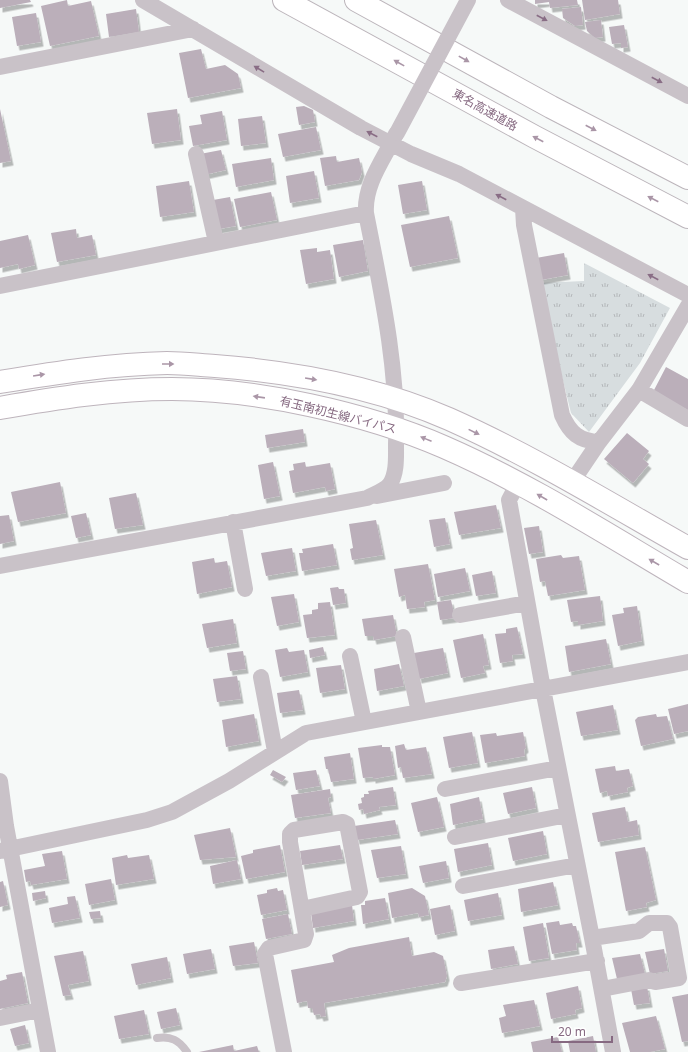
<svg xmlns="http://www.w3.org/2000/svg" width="688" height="1052" font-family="'Noto Sans','Noto Sans JP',sans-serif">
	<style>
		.grass { fill: url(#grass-tufts) }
		.building { fill: #bbafba; filter: url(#shadow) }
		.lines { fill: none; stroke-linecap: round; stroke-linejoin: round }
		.secondary-casing { stroke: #beb4bc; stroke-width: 24 }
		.highway-casing { stroke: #bcb5bb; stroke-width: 24 }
		.lane { stroke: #c9c2c8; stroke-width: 8 }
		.street { stroke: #c9c2c8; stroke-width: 16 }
		.secondary { stroke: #fff; stroke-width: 22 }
		.highway { stroke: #fff; stroke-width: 22 }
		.street-bridge { stroke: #c9c2c8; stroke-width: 16 }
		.oneway { fill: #896d85 }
		.oneway2 { fill: #aa96a7 }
		.labels { text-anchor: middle; stroke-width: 4; stroke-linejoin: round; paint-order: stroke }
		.street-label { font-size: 12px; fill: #866981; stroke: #fff }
	</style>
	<defs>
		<pattern id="grass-tufts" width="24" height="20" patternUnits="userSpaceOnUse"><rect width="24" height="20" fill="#d7dddf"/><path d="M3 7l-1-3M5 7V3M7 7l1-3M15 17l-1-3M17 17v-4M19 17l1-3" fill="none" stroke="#b4b7ba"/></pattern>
		<filter id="shadow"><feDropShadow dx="2.5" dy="4.5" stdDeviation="0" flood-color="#0004"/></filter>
	</defs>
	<rect width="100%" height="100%" fill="#f6f9f8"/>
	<path class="grass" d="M584 263 670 308 640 363 589 432 571 413 539 283 584 281Z"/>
	<path class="building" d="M0 0H30L31 2 0 8Z
		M67 0 68 6 91 1 99 36 50 46 41 6Z
		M535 0H577L578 5 550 8 549 2 535 4Z
		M582 0H618L620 14 585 20Z
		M581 7 583 25 575 26 563 18 562 9Z
		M136 9 139 32 109 37 106 14Z
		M36 13 41 42 17 46 12 17Z
		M601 20 603 37 595 38 587 31 585 22Z
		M624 25 628 47 621 48V43L612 44 609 27Z
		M201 49 206 69 225 65 238 74 241 88 188 98 179 53Z
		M304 106 313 110 315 122 299 125 296 107Z
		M0 109 11 161 0 163Z
		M177 109 181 140 152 144 147 113Z
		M222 111 227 140 193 146 189 126 202 124 200 115Z
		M262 116 266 143 241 146 238 119Z
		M316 127 321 150 283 157 278 134Z
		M221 150 226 170 204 175 200 154Z
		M336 156 337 162 359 158 362 172 359 180 325 186 320 158Z
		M271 158 274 180 236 187 232 164Z
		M314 171 319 198 290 203 286 176Z
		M189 181 194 212 160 217 156 186Z
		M422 181 427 210 403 214 398 185Z
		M271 192 277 220 240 227 234 199Z
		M230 197 236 226 219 229 213 200Z
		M449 216 458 258 410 267 401 225Z
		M76 229 77 238 92 235 96 255 57 262 51 233Z
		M28 235 35 265 19 269 18 264 0 268V241Z
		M363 240 368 271 339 277 333 245Z
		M317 248V252L330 250 334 279 306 284 300 250Z
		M564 253 568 275 541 280 536 258Z
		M666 367 688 379V410L653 392Z
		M303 429 305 442 267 448 265 435Z
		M627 433 649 451 643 459 649 464 633 483 604 459Z
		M273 462 280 496 264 499 258 465Z
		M305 462 306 467 330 463 335 489 326 491 325 487 293 493 289 471 294 470 293 464Z
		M60 482 66 513 18 522 11 492Z
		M136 493 143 525 115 529 109 498Z
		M496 505 501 528 459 535 454 512Z
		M86 513 91 535 76 538 71 516Z
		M9 515 14 541 0 544V516Z
		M445 518 450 544 434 547 429 520Z
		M376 520 383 555 352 560 350 549 353 548 349 524Z
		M539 526 543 552 529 554 524 528Z
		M333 544 337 565 302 571 299 553H303L302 549Z
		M292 548 296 571 266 576 261 553Z
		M561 555 563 558 579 556 585 590 548 596 545 581 540 582 536 559Z
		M214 558 215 563 227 561 232 587 197 594 192 562Z
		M428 564 435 600 424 602 425 607 407 609 405 595 399 597 394 569Z
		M465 568 470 591 438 597 434 574Z
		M492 571 496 593 476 596 472 575Z
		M338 587 339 589H344L346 603 333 605 330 588Z
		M294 594 299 622 277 626 271 597Z
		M600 596 603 621 578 625V621L571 622 567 600Z
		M451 600 455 618 440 620 437 602Z
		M330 602 335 635 307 638 303 615 312 614V610L318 609V603Z
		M637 606 642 641 618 646 612 615 624 613 623 608Z
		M393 615 397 636 374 640 373 636H365L362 619Z
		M233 619 237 643 207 648 202 624Z
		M517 627 523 654 512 655 513 661 500 663 495 634 506 633V629Z
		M483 634 489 665 483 666 485 673 461 678 453 640Z
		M606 639 611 664 569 672 565 646Z
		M323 647 325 655 310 658 309 650Z
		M287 648 289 652 304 650 308 672 280 677 275 650Z
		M443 648 448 673 419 679 414 653Z
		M243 651 246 669 230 671 227 653Z
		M399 664 404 686 377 691 374 669Z
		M341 665 345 689 320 693 316 668Z
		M237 676 241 699 217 702 213 679Z
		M299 690 303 710 280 713 277 693Z
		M688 704V731L674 734 668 709Z
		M613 705 618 730 581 736 576 712Z
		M254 714 259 741 226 747 222 720Z
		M656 714 657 717 667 716 673 739 641 746 635 720 638 717Z
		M472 732 478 763 449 768 443 737Z
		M523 732 526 748 524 750 525 756 485 763 480 735 496 733 497 736Z
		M404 744 406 750 426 747 432 774 403 778 401 767 398 768 395 746Z
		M382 745V747H390L395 775 373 779V777L363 778 358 748Z
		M350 753 354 779 331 782 328 769H326L324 757Z
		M615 766 616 771 629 769 633 786 627 788 628 792 608 796 607 791 600 793 595 769Z
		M273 770 286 777 282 782 270 775Z
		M316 770 320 786 296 790 293 773Z
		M393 787 396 805 379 807 380 810 364 814 363 809 359 810 358 804 362 803 361 798 364 797V794H369L368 791Z
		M532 787 536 808 508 814 503 793Z
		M330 789 331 797 328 798 331 813 295 818 291 795Z
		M437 797 444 827 418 832 411 803Z
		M479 797 483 819 453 825 450 804Z
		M625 807 628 822 637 820 639 835 598 842 592 813Z
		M395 820 398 834 357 840 354 826Z
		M230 828 236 857 200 860 194 835Z
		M543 831 547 854 513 861 508 838Z
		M488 843 492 865 458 872 454 849Z
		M280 845 285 872 246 879 241 856 253 853V850Z
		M340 845 343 859 302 865 300 851Z
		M401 846 406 874 377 878 371 850Z
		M645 847 656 900 646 903 647 907 626 911 615 852Z
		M62 851 67 879 31 885 30 881 26 882 24 870 45 866 42 854Z
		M127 855 128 858 149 855 154 879 116 885 112 858Z
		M237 860 241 879 213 884 210 866Z
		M446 861 449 878 423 883 419 866Z
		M111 879 115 900 89 905 85 884Z
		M3 881 8 905 0 907V882Z
		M553 882 558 905 521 912 518 889Z
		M277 888 278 891 283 890 287 910 261 915 257 895 267 893V890Z
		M412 888 425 896 429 915 419 917 418 913 392 918 388 893Z
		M45 891 46 898 33 901 32 893Z
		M498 893 502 915 468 921 464 900Z
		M75 896 80 918 52 923 49 908 68 904 67 897Z
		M385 898 389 919 363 924 361 905H365V901Z
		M352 905 354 921 313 928 311 913Z
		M450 905 455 931 435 935 430 909Z
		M100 911 101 918 91 919 89 912Z
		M288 914 292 934 266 939 262 919Z
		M559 921 560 925 572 923 573 926H576L580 943H576L577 950 552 954 546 923Z
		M543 923 549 958 529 961 523 927Z
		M409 937 412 956 434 952 443 956 447 976 445 982 324 1003 326 1016 321 1017 320 1014 314 1015 312 1008H308L307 1001 297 1003 291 970 334 962 332 955 349 948Z
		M254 942 258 963 233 966 229 946Z
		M514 946 518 964 491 969 488 950Z
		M211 949 215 969 187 974 183 954Z
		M664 949 668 971 650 974 645 952Z
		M83 951 89 981 68 985 71 995 63 996 54 956Z
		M640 954 645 974 617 979 612 958Z
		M167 957 171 978 136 985 131 964Z
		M22 972 28 1003 0 1009V981L7 979 6 975Z
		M578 986 582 1008 575 1010 576 1014 551 1019 546 993Z
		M647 986 650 1003 634 1005 631 989Z
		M688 994V1041L682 1042 672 997Z
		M534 1000 540 1026 502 1033 499 1018 506 1016 503 1005Z
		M176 1008 180 1025 161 1029 157 1012Z
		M144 1010 149 1034 119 1039 114 1016Z
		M656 1016 665 1049 650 1052H630L622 1023Z
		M25 1025 29 1043 15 1046 10 1029Z
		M593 1036 596 1052H570L568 1041Z
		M558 1037 562 1052H533L531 1042Z
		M233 1045 234 1051 257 1046 259 1052H199Z"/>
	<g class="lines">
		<defs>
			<path id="secondary" d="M0 382C55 373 111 364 167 363 183 363 199 365 215 366 294 372 376 387 449 419 532 456 610 504 688 548
				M0 408C56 398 114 389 172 389 256 389 366 413 444 447 529 484 608 535 688 582"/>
			<path id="highway" d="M284 0 535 137 688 217
				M356 0 551 107 688 178"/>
		</defs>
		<use href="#secondary" class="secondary-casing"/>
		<use href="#highway" class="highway-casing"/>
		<path class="lane" d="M157 1038C171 1036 179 1040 187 1052"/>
		<path class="street" d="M143 0 361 128 411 154 459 174 688 295
			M508 0 688 96
			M0 67 193 29
			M196 154 216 242
			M523 208 524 225 562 415C570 433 579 441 599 442
			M366 213C364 184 384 159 396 134
			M0 286 366 213C381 290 398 366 396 445 396 457 397 473 390 484 385 491 374 494 367 498L0 566
			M639 390 688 419
			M572 482 599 442 639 390 688 306
			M518 483 509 500 543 689 592 938 613 1052
			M377 496 444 483
			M233 522 245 589
			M460 615 527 603
			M403 637 419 712
			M350 656 364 722
			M261 677 275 751
			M0 781 6 826 48 1052
			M445 789 558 768
			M455 837 567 815
			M0 851 147 820 172 812 229 781 306 733 688 662
			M463 886 577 865
			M592 938 639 931 649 923H667L670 927 679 978 655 982 649 980 602 989
			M461 983 597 961
			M0 1018 40 1010
			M284 1052 265 954 269 948 304 940 306 934 290 842V834L294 830 343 822 347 824 360 892 357 897 302 909"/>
		<use href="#secondary" class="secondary"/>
		<use href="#highway" class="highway"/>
		<path class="street-bridge" d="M397 133 468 0"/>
	</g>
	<defs><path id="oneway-solid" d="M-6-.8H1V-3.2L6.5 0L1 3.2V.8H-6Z"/></defs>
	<g class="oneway">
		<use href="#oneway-solid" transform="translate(542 18) rotate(28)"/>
		<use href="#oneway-solid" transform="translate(259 69) rotate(-149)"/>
		<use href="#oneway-solid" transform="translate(657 80) rotate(28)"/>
		<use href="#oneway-solid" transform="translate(372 134) rotate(-153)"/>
		<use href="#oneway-solid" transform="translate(501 197) rotate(-152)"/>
		<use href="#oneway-solid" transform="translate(653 277) rotate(-152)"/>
	</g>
	<g class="oneway2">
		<use href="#oneway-solid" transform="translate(464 59) rotate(29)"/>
		<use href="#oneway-solid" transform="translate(399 63) rotate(-151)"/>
		<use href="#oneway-solid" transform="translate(591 128) rotate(27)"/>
		<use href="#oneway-solid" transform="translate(538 139) rotate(-152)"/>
		<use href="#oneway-solid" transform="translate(653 199) rotate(-153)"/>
		<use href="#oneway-solid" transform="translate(168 364)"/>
		<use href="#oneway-solid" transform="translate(39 375) rotate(-9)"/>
		<use href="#oneway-solid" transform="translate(311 379) rotate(9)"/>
		<use href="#oneway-solid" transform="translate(259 397) rotate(-172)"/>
		<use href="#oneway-solid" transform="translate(474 432) rotate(26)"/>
		<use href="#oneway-solid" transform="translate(426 439) rotate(-158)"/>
		<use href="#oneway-solid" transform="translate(542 497) rotate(-150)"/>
		<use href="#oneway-solid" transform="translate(654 562) rotate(-150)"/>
	</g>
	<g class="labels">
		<g class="street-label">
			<text transform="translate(485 110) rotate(29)" y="4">東名高速道路</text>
			<text transform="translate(338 415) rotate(14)" y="4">有玉南初生線バイパス</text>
		</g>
	</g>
	<path d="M552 1036v6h60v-6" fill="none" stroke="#866981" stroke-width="2"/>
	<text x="558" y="1036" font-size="12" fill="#866981" stroke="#ffffff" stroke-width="3" paint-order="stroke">20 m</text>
</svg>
